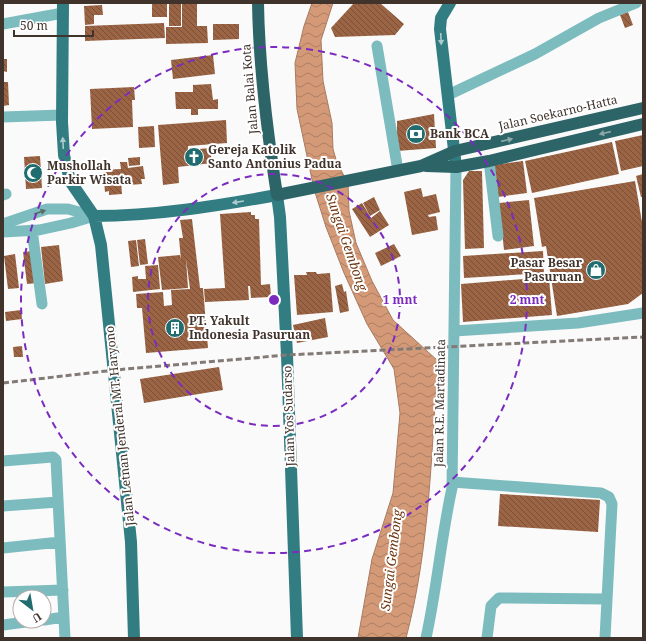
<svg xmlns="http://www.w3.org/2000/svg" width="646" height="641" font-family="'Noto Serif',serif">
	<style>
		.water { fill: url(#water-waves); stroke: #a87b61 }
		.building { fill: url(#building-back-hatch) }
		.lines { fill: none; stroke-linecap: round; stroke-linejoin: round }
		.minor { stroke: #7cbcbf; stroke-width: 11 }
		.major { stroke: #327d81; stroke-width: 12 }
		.highway { stroke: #2d6467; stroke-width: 12 }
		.rail { stroke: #837a76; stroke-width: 3; stroke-dasharray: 6 3; stroke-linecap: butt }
		.oneway { fill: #adcbcd }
		.oneway2 { fill: #8caaab }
		.oneway3 { fill: #586a67 }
		.ring { fill: none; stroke: #7b2cbf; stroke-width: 2; stroke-dasharray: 7 5 }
		.labels { text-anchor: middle; stroke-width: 4; stroke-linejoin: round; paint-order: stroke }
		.street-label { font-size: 12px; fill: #40332c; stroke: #fff }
		.poi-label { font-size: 12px; font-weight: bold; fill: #40332c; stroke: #fff; text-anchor: start }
		.water-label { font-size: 13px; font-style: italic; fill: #6d3711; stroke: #fff }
		.centre { fill: #7b2cbf; stroke: #fff; stroke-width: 2 }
		.ring-label { font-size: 12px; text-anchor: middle; font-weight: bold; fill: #7b2cbf; stroke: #fff; stroke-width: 4; stroke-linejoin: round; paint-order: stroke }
	</style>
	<defs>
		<pattern id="water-waves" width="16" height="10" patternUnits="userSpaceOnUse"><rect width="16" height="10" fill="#d49a78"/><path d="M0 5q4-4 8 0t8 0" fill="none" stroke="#ad7e63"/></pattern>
		<pattern id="building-back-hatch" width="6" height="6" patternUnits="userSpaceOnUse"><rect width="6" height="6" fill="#9b6545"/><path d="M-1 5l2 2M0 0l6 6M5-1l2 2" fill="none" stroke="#795037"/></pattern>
	</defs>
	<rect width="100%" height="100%" fill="#fafafa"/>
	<path class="water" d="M312 3H333L321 40 323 81 332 123 333 149 337 163 348 183 349 211 356 243 372 281 393 320 438 361C431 453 430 548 406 638H358L372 559 393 493 400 413 394 369 367 324 344 273 326 227 314 189 297 109 295 63 304 26Z"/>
	<path class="building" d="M152 3H167V17H152Z
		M169 3H181V26H169Z
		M182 3H197V26H207L208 43 166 44V27H182Z
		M354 3H380L404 24 395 35 335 37 331 28Z
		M102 5 103 15H94V24L85 25 84 6Z
		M628 12 633 25 625 28 620 15Z
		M164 23 165 38 85 41V26Z
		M213 24H239V39L213 40Z
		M213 55 215 74 173 79 171 60Z
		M3 59H7V72L3 71Z
		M3 82H8L9 105 3 106Z
		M211 84 213 100 218 99V109H198V115H191V109H176L175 92H193V85Z
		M134 87 135 100H132L133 127 92 129 90 89Z
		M434 114 436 148 397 151V121Z
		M226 120 227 143 188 146V150L210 148 212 163 178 167 179 183 163 185 158 125Z
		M154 126 155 147 139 148 138 127Z
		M643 135V166L621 171 615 141Z
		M612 142 619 174 532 193 525 161Z
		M40 156 42 188 26 189 24 157Z
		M140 157V165L129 166 128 158Z
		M523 161 527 193 498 197 494 165Z
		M120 162H127L128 168 143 166 145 179H141L142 184 129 185 128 181H121L122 194 109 195V191L105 192 103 170 121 169Z
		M469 171H482L484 248 465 249 463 180Z
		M643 174V197H641L636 176Z
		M635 181 643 228V293L628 304 557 316 546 246 542 247 534 198Z
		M421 188 423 197 436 194 440 212 428 215 429 217 436 216 438 230 412 235 404 192Z
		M374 197 380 210 370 216 363 203Z
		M529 200 534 246 504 250 499 203Z
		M362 203 371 218 380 211 389 225 370 237 352 209Z
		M251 212V215H255V219H259L261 285 270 284 271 297 251 298 250 286H248L249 300 205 302 204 289 225 288 220 214Z
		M192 219 200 288H203L208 348 146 353 142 308H137L136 294 163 292 164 306 172 305 171 290 190 289 186 259 188 288 162 290 158 257 180 255 181 260 179 238H183L180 220Z
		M145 239 148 264 140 265 137 240Z
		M136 240 139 266 131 267 128 241Z
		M394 244 401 256 381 266 375 253Z
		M59 245 63 281 45 284 41 247Z
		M33 251 37 283 27 284 23 252Z
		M543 251 544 273 464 278 463 256Z
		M15 254 19 288 8 289 4 256Z
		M158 265 160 289 133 292 132 277 138 276V279H146L145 266Z
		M306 272H316L317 274 330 273 333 312 297 315 294 275H307Z
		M549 277 552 315 463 322 461 284Z
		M342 284 344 292 346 291 349 311 340 313 335 286Z
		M21 310 22 319 6 321 5 312Z
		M325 318 328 337 297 343 293 325Z
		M22 346 23 357H14L13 347Z
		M219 367 223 390 144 403 140 379Z
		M500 494 600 500 598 532 498 526Z"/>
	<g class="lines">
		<path class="minor" d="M3 24 63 13
			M377 46 398 171
			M448 95 535 54 599 18 636 3
			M3 117 62 115
			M489 161 498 236
			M3 195 6 194
			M3 224 47 209H68L94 216
			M32 230 42 304
			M3 232 39 230 71 223 94 216
			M454 331 578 323 643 313
			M3 461 53 457 56 460 65 638
			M452 482 601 493 609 497 612 504 605 638
			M3 506 58 502
			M3 548 60 542
			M3 592 63 590
			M44 620 64 617
			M3 625 33 621
			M426 638C437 588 441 538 452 488L456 167
			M487 638 491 606 499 598 606 599"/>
		<path class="major" d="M63 3 62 122 64 155 70 181 94 216 101 245 131 542 134 638
			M450 3 441 18 440 29 456 167
			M94 216C155 216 216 206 277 195L280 217 287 355 297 638"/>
		<path class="highway" d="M258 3C259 68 267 131 277 195L421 166 455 151 643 108
			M426 166 456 167 489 161 643 124"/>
		<path class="rail" d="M3 383 115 370 287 355 643 337"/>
	</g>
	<defs><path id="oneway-solid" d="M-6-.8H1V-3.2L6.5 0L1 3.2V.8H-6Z"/></defs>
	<g class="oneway">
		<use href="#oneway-solid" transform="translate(441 39) rotate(87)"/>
		<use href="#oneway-solid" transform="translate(63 143) rotate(-93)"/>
		<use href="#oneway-solid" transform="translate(238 202) rotate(171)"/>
	</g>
	<g class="oneway2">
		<use href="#oneway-solid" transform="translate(605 133) rotate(167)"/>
		<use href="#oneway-solid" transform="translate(507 140) rotate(-13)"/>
	</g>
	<use class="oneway3" href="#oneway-solid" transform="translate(40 212) rotate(-19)"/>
	<g class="ring">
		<circle cx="274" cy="300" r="126"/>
		<circle cx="274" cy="300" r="253"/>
	</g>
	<defs>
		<symbol id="bank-disc" viewBox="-11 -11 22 22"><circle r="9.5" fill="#206c6f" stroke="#fff"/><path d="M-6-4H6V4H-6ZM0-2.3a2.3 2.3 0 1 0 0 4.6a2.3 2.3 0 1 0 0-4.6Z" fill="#fff"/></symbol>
		<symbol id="church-disc" viewBox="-11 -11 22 22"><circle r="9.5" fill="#206c6f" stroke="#fff"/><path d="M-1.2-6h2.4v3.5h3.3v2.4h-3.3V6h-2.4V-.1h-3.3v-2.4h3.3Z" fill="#fff"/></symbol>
		<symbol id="mosque-disc" viewBox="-11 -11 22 22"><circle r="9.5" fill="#206c6f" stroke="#fff"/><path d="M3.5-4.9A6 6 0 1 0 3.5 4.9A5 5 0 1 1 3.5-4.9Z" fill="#fff"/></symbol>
		<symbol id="shop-disc" viewBox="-11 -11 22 22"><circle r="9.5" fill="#206c6f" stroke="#fff"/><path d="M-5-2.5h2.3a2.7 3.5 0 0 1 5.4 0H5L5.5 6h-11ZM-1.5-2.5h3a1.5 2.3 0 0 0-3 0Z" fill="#fff"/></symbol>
		<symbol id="building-disc" viewBox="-11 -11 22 22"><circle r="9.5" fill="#206c6f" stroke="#fff"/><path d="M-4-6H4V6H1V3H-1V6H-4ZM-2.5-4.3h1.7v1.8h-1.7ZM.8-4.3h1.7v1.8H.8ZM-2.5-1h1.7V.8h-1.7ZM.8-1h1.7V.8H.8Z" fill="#fff"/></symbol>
	</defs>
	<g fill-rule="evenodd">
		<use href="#bank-disc" x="405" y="123" width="22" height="22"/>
		<use href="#church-disc" x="183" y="146" width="22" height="22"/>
		<use href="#mosque-disc" x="22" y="162" width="22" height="22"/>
		<use href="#shop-disc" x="585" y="259" width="22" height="22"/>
		<use href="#building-disc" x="164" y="317" width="22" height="22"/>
	</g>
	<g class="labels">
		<g class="street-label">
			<text transform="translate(250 89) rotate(-95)" y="4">Jalan Balai Kota</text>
			<text transform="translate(558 113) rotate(-13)" y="4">Jalan Soekarno-Hatta</text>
			<text transform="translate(440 403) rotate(-89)" y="4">Jalan R.E. Martadinata</text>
			<text transform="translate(289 416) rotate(-92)" y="4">Jalan Yos Sudarso</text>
			<text transform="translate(120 426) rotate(-96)" y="4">Jalan Letnan Jenderal MT. Haryono</text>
		</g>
		<g class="poi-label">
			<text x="430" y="138">Bank BCA</text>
			<text x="208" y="154">Gereja Katolik<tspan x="208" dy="14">Santo Antonius Padua</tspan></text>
			<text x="47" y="170">Mushollah<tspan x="47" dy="14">Parkir Wisata</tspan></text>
			<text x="582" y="267" text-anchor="end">Pasar Besar<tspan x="582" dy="14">Pasuruan</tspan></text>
			<text x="189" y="325">PT. Yakult<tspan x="189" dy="14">Indonesia Pasuruan</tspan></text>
		</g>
		<g class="water-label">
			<text transform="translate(347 242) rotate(71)" y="5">Sungai Gembong</text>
			<text transform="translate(391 560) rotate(-83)" y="5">Sungai Gembong</text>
		</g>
	</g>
	<circle cx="274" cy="300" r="6" class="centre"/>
	<g class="ring-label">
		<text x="400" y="304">1 mnt</text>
		<text x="527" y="304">2 mnt</text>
	</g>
	<rect width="646" height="641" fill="none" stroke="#40332c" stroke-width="8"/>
	<g transform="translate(32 609) rotate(149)"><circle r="19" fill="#ffffff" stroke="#b3adab"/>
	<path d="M0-3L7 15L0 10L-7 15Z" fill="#206c6f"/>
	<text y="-6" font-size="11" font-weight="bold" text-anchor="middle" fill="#40332c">U</text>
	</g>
	<path d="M14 30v6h79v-6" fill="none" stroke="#40332c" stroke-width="2"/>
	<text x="20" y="30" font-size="12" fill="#40332c" stroke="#ffffff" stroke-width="3" paint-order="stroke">50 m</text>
</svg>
